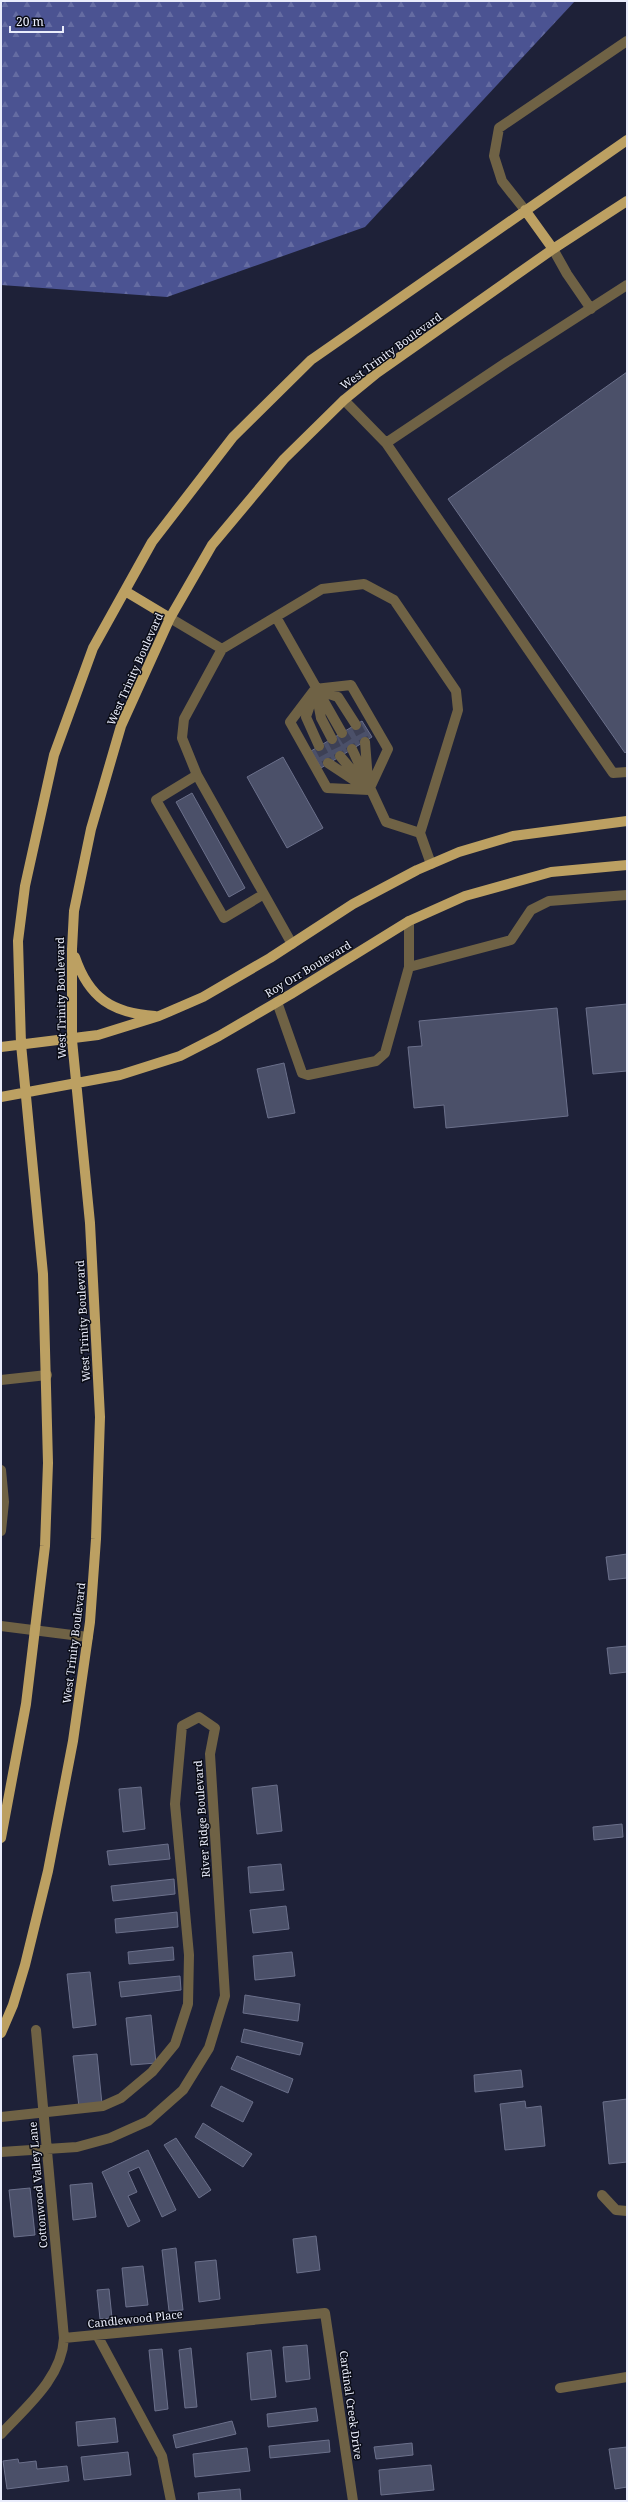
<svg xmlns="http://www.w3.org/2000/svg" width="628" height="2502" font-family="'Noto Serif',serif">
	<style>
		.forest { fill: url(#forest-firs) }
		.building { fill: #4b5069; stroke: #6b708b }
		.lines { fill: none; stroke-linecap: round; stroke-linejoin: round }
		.minor-tunnel { stroke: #3d4055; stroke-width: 10; stroke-dasharray: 10 5; stroke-linecap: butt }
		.minor { stroke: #6f6245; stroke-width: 10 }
		.major { stroke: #bca062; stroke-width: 10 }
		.labels { text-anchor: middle; stroke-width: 3; stroke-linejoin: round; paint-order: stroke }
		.street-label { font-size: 11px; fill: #eaedfc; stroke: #0a0c16 }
	</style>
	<defs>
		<pattern id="forest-firs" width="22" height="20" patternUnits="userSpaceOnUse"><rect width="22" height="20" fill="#4b5392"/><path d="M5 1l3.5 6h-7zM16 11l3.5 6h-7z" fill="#656ca2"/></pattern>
	</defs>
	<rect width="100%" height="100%" fill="#1e2138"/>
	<path class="forest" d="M1 1H575L365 227 167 297 1 285Z"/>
	<path class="building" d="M627 372V751L625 753 448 499Z
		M362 721 372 737 321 768 311 751Z
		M283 757 323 828 287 848 247 777Z
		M192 793 245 888 229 897 176 802Z
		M627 1004V1071L593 1074 586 1008Z
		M557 1008 568 1116 446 1128 444 1105 414 1108 408 1047 422 1046 419 1021Z
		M284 1063 295 1113 268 1118 257 1069Z
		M627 1554V1578L609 1580 606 1557Z
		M627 1646V1672L610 1674 607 1648Z
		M277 1785 282 1831 257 1834 252 1788Z
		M141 1787 145 1829 123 1832 119 1789Z
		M622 1824 623 1837 594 1840 593 1827Z
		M168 1844 170 1859 109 1865 107 1851Z
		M281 1864 284 1890 250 1893 248 1867Z
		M174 1879 175 1894 113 1901 111 1886Z
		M286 1906 289 1929 253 1933 250 1910Z
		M177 1912 178 1927 116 1933 115 1919Z
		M173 1947 174 1960 129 1964 128 1952Z
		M292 1952 295 1976 255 1980 253 1956Z
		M90 1972 96 2025 73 2028 67 1974Z
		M180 1976 181 1990 121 1997 119 1982Z
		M245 1995 300 2004 298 2021 243 2013Z
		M151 2015 156 2063 131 2065 126 2018Z
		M244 2029 303 2043 300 2055 241 2042Z
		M97 2054 102 2104 79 2107 73 2056Z
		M237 2056 293 2079 288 2093 231 2069Z
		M521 2070 523 2087 475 2092 474 2075Z
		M221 2086 253 2102 243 2122 211 2106Z
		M627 2099V2162L609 2164 603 2102Z
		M525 2101 526 2108 541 2106 545 2146 505 2150 500 2104Z
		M203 2123 252 2154 243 2167 195 2137Z
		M176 2138 211 2190 199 2198 164 2145Z
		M148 2150 176 2210 162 2217 139 2167 128 2172 137 2192 128 2196 140 2221 128 2227 102 2172Z
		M92 2183 96 2217 73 2220 70 2185Z
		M30 2188 35 2235 14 2237 9 2190Z
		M316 2236 320 2270 297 2273 293 2239Z
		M176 2248 183 2310 169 2311 162 2250Z
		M216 2260 220 2299 199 2302 195 2262Z
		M143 2266 148 2305 126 2307 122 2268Z
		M109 2289 112 2318 100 2319 97 2290Z
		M307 2345 310 2379 286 2382 283 2347Z
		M191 2348 197 2407 185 2408 179 2350Z
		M162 2349 168 2409 155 2411 149 2350Z
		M271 2350 276 2397 251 2400 247 2353Z
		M316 2408 318 2421 268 2427 267 2414Z
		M115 2418 118 2442 78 2446 76 2422Z
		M232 2421 236 2434 176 2448 173 2435Z
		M329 2440 330 2452 270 2458 269 2446Z
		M412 2443 413 2455 376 2459 374 2447Z
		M627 2447V2487L615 2489 609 2449Z
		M247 2448 250 2471 195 2477 193 2454Z
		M128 2452 131 2475 84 2480 81 2457Z
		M18 2459 19 2463 36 2461 37 2469 67 2466 69 2481 7 2489 3 2461Z
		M431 2465 434 2490 381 2495 379 2470Z
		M240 2489 241 2501H199L198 2493Z"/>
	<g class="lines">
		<path class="minor-tunnel" d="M356 725 365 742
			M342 733 352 749
			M332 739 340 756
			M319 746 328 763"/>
		<path class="minor" d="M525 210 502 181 494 156 499 128 627 41
			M553 249 567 274 591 309
			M344 400 386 443 613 773 627 772
			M386 443 507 362 627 285
			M276 617 342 733
			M170 618 222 649
			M351 685 388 749 369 790 327 788 290 722 315 689Z
			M317 690 338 697 356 725
			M313 696 306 717 319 746
			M317 697 321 718 332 739
			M365 742 368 780
			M352 749 386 822 420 833
			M340 756 361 781
			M328 763 369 790
			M197 775 156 800 224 918 264 894
			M292 944 197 775 182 738 184 719 222 649 322 589 364 584 394 600 456 691 458 710 420 833 431 864
			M409 967 511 940 531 910 549 901 627 895
			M277 1002 302 1073 308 1075 376 1061 385 1053 409 967V921
			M1 1380 47 1375
			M1 1470 4 1502 1 1531
			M1 1626 88 1637
			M1 2117 103 2106 121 2098 152 2072 175 2044 188 2004 189 1955 175 1804 182 1726 199 1717 215 1728 210 1754 225 1996 209 2048 183 2090 148 2121 110 2138 77 2147 1 2152
			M602 2195 616 2210 627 2211
			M97 2335 162 2456 171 2501
			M64 2338 325 2313 353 2501
			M560 2388 627 2377
			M1 2434C26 2407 62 2378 64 2338L36 2030"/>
		<path class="major" d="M525 210 553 249
			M125 591 170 618
			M75 957C89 998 112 1013 155 1016
			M1 1047 98 1035 159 1016 203 997 270 958 353 904 417 870 459 852 513 836 627 821
			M1 1097 120 1075 180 1056 219 1036 291 994 409 921 465 896 551 872 627 865
			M1 1838 26 1704 45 1546 48 1463 43 1274 21 1044 18 941 25 886 54 755 93 648 152 542 233 437 311 360 627 140
			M1 2033 13 2005 25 1965 48 1871 73 1741 90 1622 96 1539 100 1417 90 1223 72 1040V949L74 911 91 829 121 726 170 618 212 545 284 459 344 400 377 373 553 249 627 201"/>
	</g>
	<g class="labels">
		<g class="street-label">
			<text transform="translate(391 351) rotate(-36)" y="4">West Trinity Boulevard</text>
			<text transform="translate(135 669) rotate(-66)" y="4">West Trinity Boulevard</text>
			<text transform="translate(308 969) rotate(-31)" y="4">Roy Orr Boulevard</text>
			<text transform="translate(61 998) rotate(-91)" y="4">West Trinity Boulevard</text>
			<text transform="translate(83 1321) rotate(-93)" y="4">West Trinity Boulevard</text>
			<text transform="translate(74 1643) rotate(-83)" y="4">West Trinity Boulevard</text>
			<text transform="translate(202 1819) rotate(-94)" y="4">River Ridge Boulevard</text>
			<text transform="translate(38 2185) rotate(-95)" y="4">Cottonwood Valley Lane</text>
			<text transform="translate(135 2319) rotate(-6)" y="4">Candlewood Place</text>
			<text transform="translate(351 2405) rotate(82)" y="4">Cardinal Creek Drive</text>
		</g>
	</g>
	<rect width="628" height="2502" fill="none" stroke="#eaedfc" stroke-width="4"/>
	<path d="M10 26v6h53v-6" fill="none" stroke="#eaedfc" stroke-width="2"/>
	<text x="16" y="26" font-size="12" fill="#eaedfc" stroke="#0a0c16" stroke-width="3" paint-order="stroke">20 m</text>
</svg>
